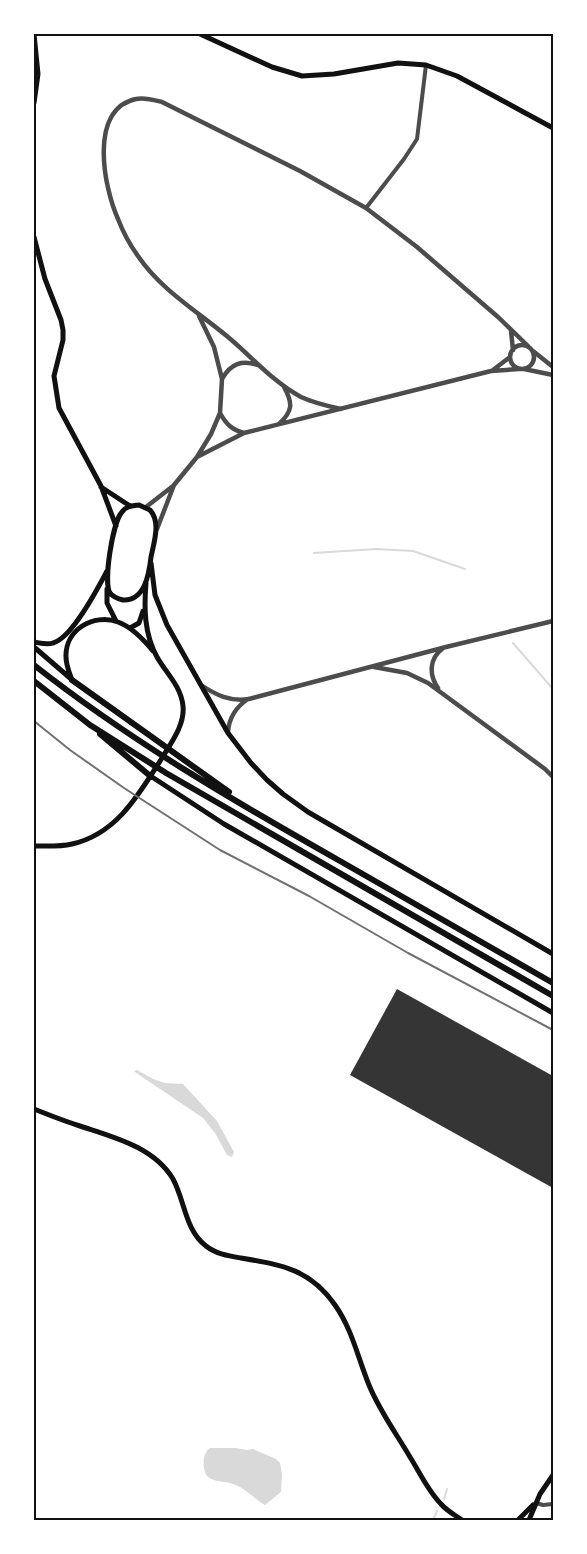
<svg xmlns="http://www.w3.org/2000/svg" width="587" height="1554" font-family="Mulish,sans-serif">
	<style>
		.water { fill: #d9d9d9 }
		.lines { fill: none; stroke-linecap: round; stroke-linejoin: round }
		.stream { stroke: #d9d9d9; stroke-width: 2 }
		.building { fill: #353535 }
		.minor { stroke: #4c4c4c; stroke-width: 4 }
		.tertiary { stroke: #4c4c4c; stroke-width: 4.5 }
		.secondary { stroke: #111; stroke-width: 5 }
		.motorway { stroke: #111; stroke-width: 6 }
		.rail { stroke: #707070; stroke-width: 2 }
		.neatline { fill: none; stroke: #111; stroke-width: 2 }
	</style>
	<rect width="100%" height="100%" fill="#fff"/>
	<path class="water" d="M137 1070 153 1079 165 1083 183 1084 217 1121 234 1152 232 1157 227 1155 215 1133 203 1118 135 1072 134 1071Z
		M210 1448H236L247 1450 253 1449 276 1459 280 1463 282 1474 281 1492 265 1505C255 1500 246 1488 233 1484 226 1481 212 1482 207 1476 202 1469 202 1453 210 1448Z"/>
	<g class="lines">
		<path class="stream" d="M314 553 376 549 413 551 465 569
			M513 643 553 689
			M444 1499 447 1489
			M433 1520 437 1511"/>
	</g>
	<path class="building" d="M397 989 553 1076V1188L350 1075Z"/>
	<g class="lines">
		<path class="minor" d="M366 208 404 159 417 139 426 65
			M536 1503 543 1505 553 1504"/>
		<path class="tertiary" d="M511 331 513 350
			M510 357a12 12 0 1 1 24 0a12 12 0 1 1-24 0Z
			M533 351 553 367
			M524 369 553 375
			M493 370 510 357
			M222 379C231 363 242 360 258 365
			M341 409C327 406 314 403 301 397 273 382 252 357 228 337 197 311 161 290 138 256 130 245 123 232 118 219 104 188 88 109 136 99 144 97 154 100 162 102L300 171 366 208 417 247 498 317 528 346
			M220 413C226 424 232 430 244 433
			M279 424C293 411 293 403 284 387
			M197 457 244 433 491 371 519 369
			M146 507 173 486
			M157 529 174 485 197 457 211 434 220 413 222 379 214 347 199 316
			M374 667 407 673 428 683 545 769 553 777
			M201 685C216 695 230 702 249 699L446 647 553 621
			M438 688C429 675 429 659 442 649
			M228 732C229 717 236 707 248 699"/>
		<path class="secondary" d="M34 34 38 74 34 103
			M200 34 272 67 302 76 334 74 398 63 426 65 457 76 553 128
			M34 237 45 279 61 320 63 330V340L54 376 59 408 101 486 116 526
			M101 487 130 506
			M139 505 150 510C161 522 154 542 151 557 149 574 145 601 123 600 119 599 113 597 110 593 103 582 113 521 122 512 126 506 132 506 139 505Z
			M151 563 155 595 167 625 228 733 251 763 267 780 283 794 308 812 553 954
			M107 589V603L116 621
			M130 628 139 623 143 611
			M34 642C40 643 47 645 53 643 72 638 98 588 107 571
			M34 647 70 678
			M72 680C69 672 66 665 66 657 65 630 93 613 118 622 132 627 144 640 153 651
			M149 775 224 824 553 1013
			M34 846C46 846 59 847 72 844 117 834 139 794 162 758 171 743 185 725 183 706 181 686 166 673 157 657 144 634 144 607 146 583
			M34 1109C49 1115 64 1121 80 1126 113 1137 154 1147 173 1179 185 1201 185 1230 206 1246 216 1254 229 1256 241 1258 282 1265 310 1269 335 1305 352 1329 358 1358 369 1385 379 1410 396 1433 410 1457 420 1473 428 1491 441 1504 447 1511 455 1515 462 1520
			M518 1520 533 1505
			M529 1520 540 1494 553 1475"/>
		<path class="motorway" d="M34 665C129 740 234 801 340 861 411 901 482 942 553 983
			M72 680 229 792
			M34 681 90 725 166 773 553 996
			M100 734 149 775"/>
		<path class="rail" d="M34 721 70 750 124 788 220 850 309 896 408 953 553 1030"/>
	</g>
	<rect width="587" height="1554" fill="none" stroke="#ffffff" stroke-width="70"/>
	<rect x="35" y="35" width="517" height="1484" class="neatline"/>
</svg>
